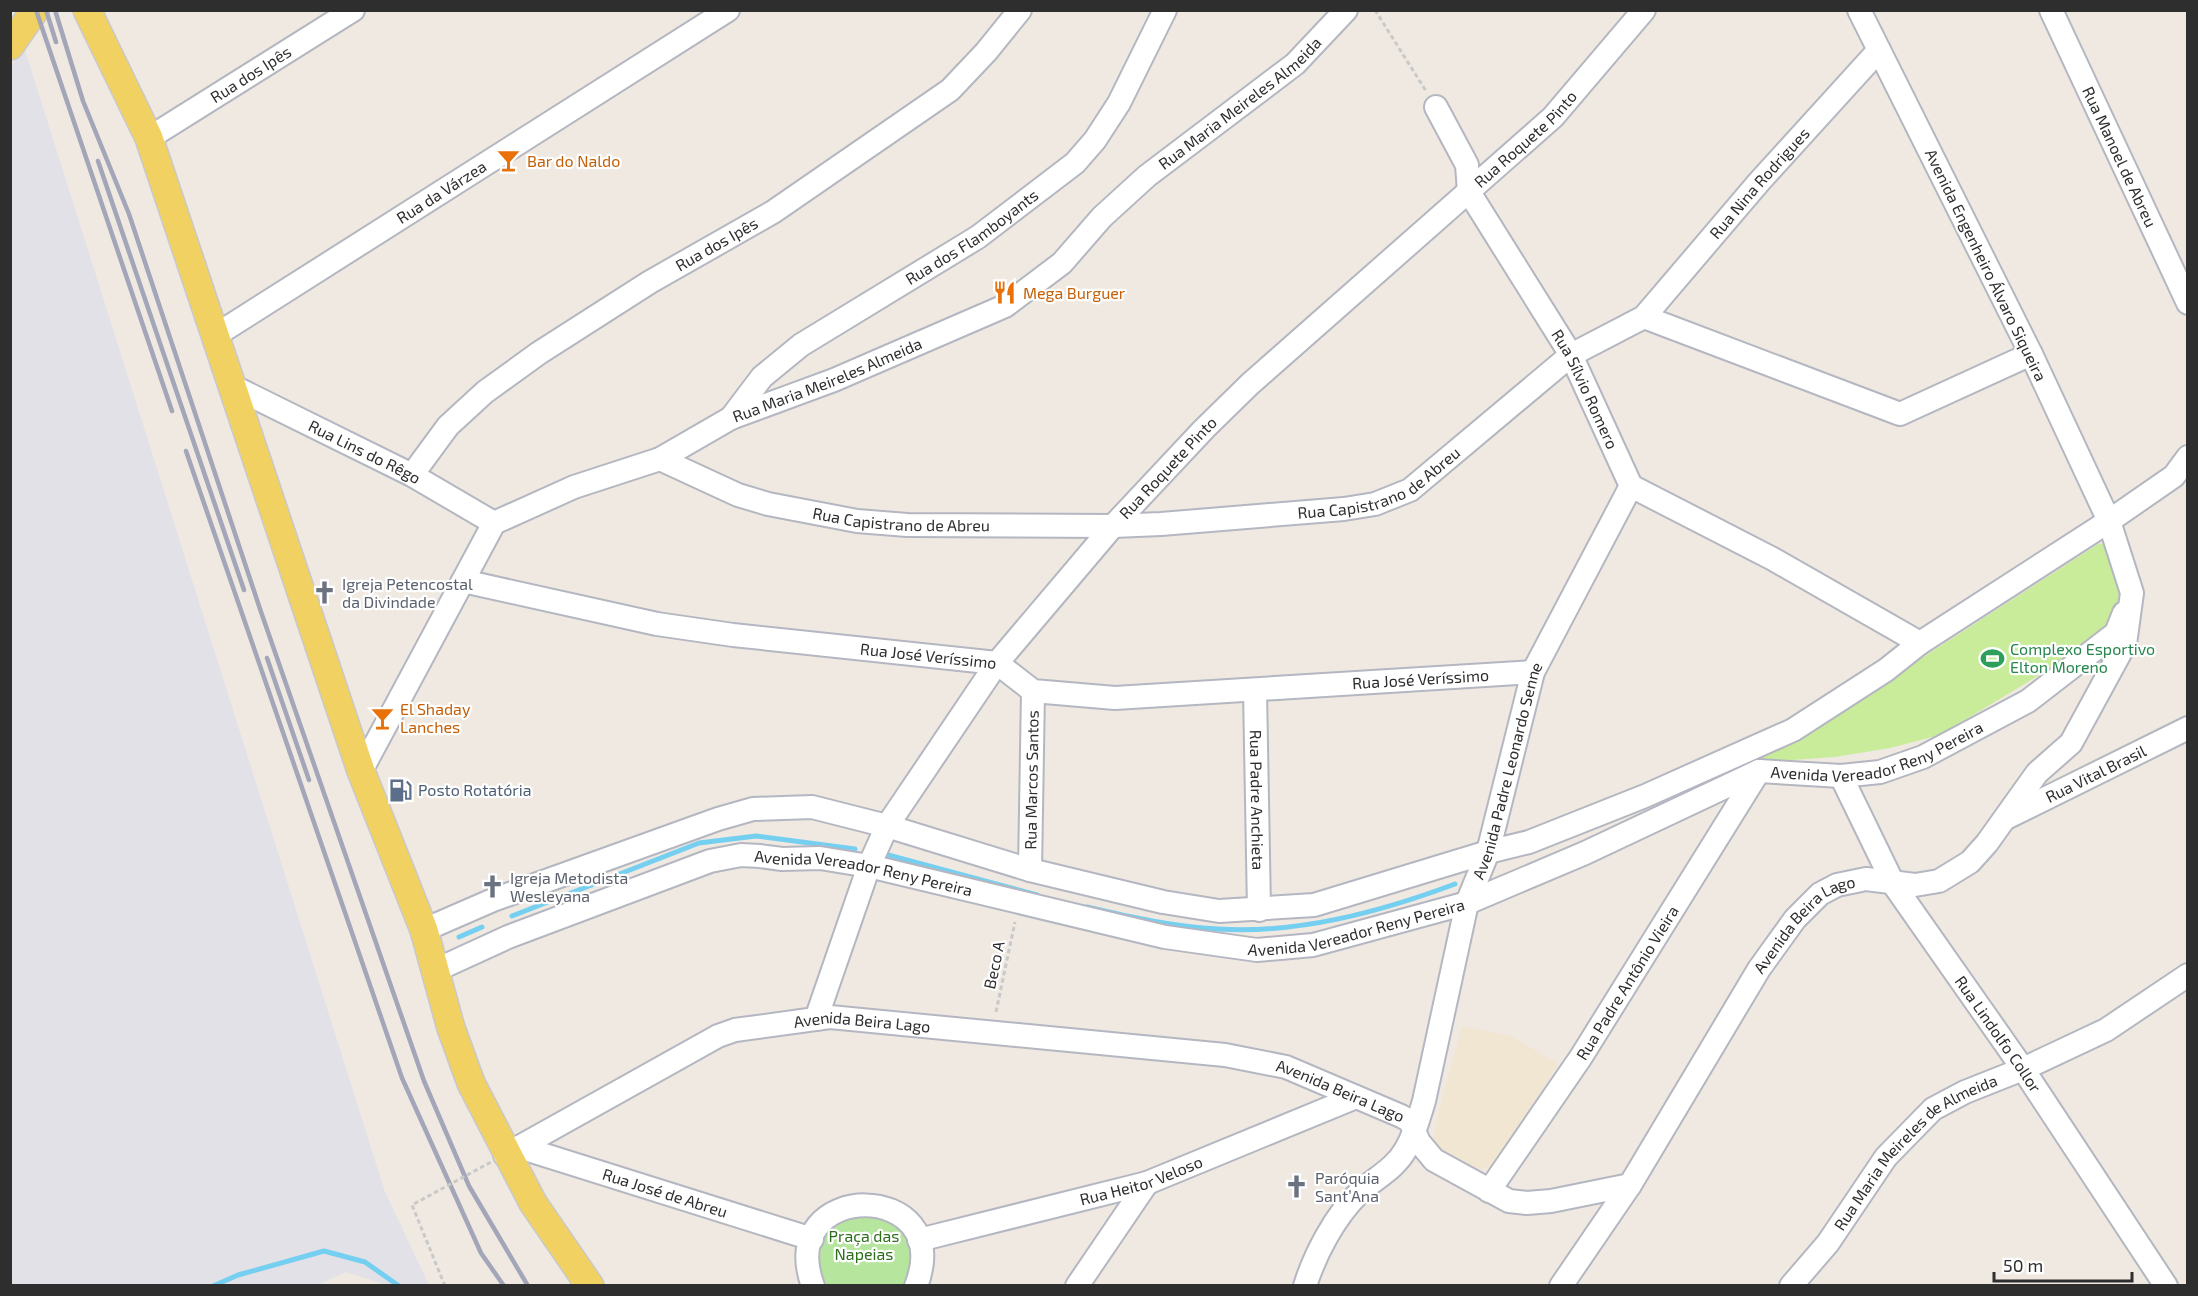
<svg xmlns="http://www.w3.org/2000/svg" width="2198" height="1296" font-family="'Exo 2',sans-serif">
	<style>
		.industrial { fill: #e3e1e8 }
		.education { fill: #f0e6d1 }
		.green { fill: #b6e59e }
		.pitch { fill: #c9ec9a }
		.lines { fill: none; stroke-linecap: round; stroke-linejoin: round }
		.stream { stroke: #75cff0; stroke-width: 5 }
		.minor-casing { stroke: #b4b7c1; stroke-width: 26 }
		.major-casing { stroke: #c9c9c9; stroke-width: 30 }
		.path { stroke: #c9c9c9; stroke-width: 3; stroke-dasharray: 4.5 3; stroke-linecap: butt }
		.minor { stroke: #fff; stroke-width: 22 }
		.major { stroke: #f2d163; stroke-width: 27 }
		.rail { stroke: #a3a6b8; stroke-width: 4.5 }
		.path-bridge { stroke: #c9c9c9; stroke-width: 3; stroke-dasharray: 4.5 3; stroke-linecap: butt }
		.labels { text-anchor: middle; stroke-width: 4.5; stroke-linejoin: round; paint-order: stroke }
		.street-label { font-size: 16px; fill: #2e2e2e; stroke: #fff }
		.food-label { font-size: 16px; fill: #c56008; stroke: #fff; text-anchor: start }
		.worship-label { font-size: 16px; fill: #5b616d; stroke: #fff; text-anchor: start }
		.leisure-label { font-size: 16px; fill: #27864d; stroke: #fff; text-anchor: start }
		.service-label { font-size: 16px; fill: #4e5e75; stroke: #fff; text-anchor: start }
		.park-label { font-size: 16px; fill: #2c6e1b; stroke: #fff }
	</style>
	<rect width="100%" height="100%" fill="#efe9e1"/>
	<path class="industrial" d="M24 47 385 1192 429 1285H386L346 1272 315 1286H11L10 67Z"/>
	<path class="education" d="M1462 1026 1511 1036 1558 1064 1511 1143 1495 1165 1471 1172 1433 1142 1439 1109Z"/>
	<path class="green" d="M880 1208 917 1246 912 1285H815L810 1251 828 1220Z"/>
	<path class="pitch" d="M2107 543 2123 597 2111 625 2036 677 1940 735 1890 748 1835 757 1751 763 1798 738 2098 544Z"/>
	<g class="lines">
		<path class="stream" d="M888 855 1037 895
			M1087 907C1130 917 1174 927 1218 929 1298 934 1380 912 1455 884
			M512 916 699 843 756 836 855 849
			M459 937 482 927
			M213 1286 238 1275 324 1251 365 1262 399 1286"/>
		<defs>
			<g id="minor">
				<path id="s1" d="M2051 10 2188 303"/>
				<path id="s2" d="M1436 107 1467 165 1469 192 1571 355 1631 486 1773 559 1920 643"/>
				<path id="s3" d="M149 138 353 10"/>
				<path d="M1644 317 1900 414 2031 354"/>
				<path id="s4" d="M216 335 728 10"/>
				<path id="s5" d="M232 386 412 475 494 523"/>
				<path id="s6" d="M731 418 762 377 801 345 978 237 1075 163 1095 140 1119 103 1165 10"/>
				<path id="s7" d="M660 459 738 495 768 504 857 521 907 525 1113 526 1161 524 1344 509 1375 504 1410 490 1571 355 1644 317 1759 182 1879 50"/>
				<path id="s8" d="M412 475 448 426 485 392 539 353 650 282 773 212 950 90 986 52 1020 10"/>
				<path id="s9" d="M463 581 657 624 733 635 997 663 1033 691 1115 698 1533 672"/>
				<path id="s10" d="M1255 690 1259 910"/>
				<path id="s11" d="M361 771 494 523 574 487 660 459 731 418 834 380 1005 306 1062 263 1102 217 1147 176 1295 64 1346 10"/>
				<path id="s12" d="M1841 776 1894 885 2023 1069 2166 1286"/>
				<path id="s13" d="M2006 818 2188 728"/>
				<path id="s14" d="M1030 870 1033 691"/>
				<path d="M424 930 493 900 718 819 753 809 812 807 887 826 1030 870 1163 902 1219 911 1314 905 1488 852 1529 842 1645 796 1793 730 1886 670 1920 643 2109 521 2174 476 2188 457"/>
				<path id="s15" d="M434 971 508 937 710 861 741 855 760 856 782 859 820 858 869 866 1165 937 1257 950 1313 945 1467 903 1585 853 1759 771 1841 776 1880 772 1923 757 2028 701 2116 633 2124 613"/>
				<path id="s16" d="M816 1019 869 866 887 826 997 663 1113 526 1204 429 1250 384 1553 117 1644 10"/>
				<path id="s17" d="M519 1147 812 1239"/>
				<path id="s18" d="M505 1155 718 1036 735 1030 830 1017 1225 1055 1286 1067 1401 1116 1410 1121 1419 1142 1434 1160 1509 1201 1527 1203 1551 1201 1630 1185 1759 969 1795 919 1820 894 1837 885 1866 879 1915 885 1939 881 1970 862 1987 843 2037 773 2071 743 2125 644 2132 593 2109 521 2031 354 1859 10"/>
				<path id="s19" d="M1489 1191 1581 1057 1759 771"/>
				<path id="s20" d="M919 1240 1147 1183 1356 1097"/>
				<path d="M813 1286C773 1178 958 1179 916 1286"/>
				<path d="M1077 1286 1147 1183"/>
				<path id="s21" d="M1305 1286C1315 1254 1335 1216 1359 1193 1375 1178 1395 1169 1406 1149 1415 1134 1419 1117 1424 1101L1467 903 1488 852 1533 672 1631 486"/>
				<path d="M1561 1286 1630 1185"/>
				<path id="s22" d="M1791 1286 1828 1243 1886 1157 1933 1109 1965 1092 2023 1069 2106 1030 2188 975"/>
			</g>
			<path id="major" d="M87 10 149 138 361 771 424 930 451 1028 471 1083 533 1203 590 1286
				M10 46 35 10"/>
		</defs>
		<use href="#minor" class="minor-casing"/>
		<use href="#major" class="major-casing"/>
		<path class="path" d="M1375 10 1426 91
			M996 1012 1015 922"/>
		<use href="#minor" class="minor"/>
		<use href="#major" class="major"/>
		<path class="rail" d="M36 10 172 411
			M46 10 56 42
			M55 10 83 101 129 214 260 609 424 1081 469 1186 528 1286
			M98 161 244 590
			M186 451 402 1078 481 1253 504 1286
			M267 658 309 780"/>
		<path class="path-bridge" d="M445 1286 412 1205 491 1162"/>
	</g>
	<defs>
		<symbol id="bar-bare" viewBox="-9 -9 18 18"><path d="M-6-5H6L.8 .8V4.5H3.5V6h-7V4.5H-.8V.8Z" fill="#e8710a" stroke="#fff" stroke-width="2.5" paint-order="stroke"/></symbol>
		<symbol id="restaurant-bare" viewBox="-9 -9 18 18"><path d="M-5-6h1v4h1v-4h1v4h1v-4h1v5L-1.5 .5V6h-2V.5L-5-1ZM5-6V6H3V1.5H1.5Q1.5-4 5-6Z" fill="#e8710a" stroke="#fff" stroke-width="2.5" paint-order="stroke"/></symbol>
		<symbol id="church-bare" viewBox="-9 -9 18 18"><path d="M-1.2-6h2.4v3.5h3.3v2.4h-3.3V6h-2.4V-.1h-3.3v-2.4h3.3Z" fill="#6b7280" stroke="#fff" stroke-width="2.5" paint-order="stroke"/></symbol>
		<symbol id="stadium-bare" viewBox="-9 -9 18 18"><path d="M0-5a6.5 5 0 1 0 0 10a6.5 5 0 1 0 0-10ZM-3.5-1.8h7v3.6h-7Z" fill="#2e9e5b" stroke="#fff" stroke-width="2.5" paint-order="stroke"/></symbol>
		<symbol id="fuel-bare" viewBox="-9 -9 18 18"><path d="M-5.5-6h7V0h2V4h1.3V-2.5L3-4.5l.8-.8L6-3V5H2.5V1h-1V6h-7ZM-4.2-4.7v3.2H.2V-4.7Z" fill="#5c6f8a" stroke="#fff" stroke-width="2.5" paint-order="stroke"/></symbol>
	</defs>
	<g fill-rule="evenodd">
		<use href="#bar-bare" x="492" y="144" width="33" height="33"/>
		<use href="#restaurant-bare" x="988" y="276" width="33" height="33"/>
		<use href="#church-bare" x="308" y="576" width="33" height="33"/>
		<use href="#stadium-bare" x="1976" y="642" width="33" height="33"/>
		<use href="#bar-bare" x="366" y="702" width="33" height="33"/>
		<use href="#fuel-bare" x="384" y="774" width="33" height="33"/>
		<use href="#church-bare" x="476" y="870" width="33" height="33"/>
		<use href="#church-bare" x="1280" y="1170" width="33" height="33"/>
	</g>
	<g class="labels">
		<g class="street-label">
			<text dy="6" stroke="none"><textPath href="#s3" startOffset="120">Rua dos Ipês</textPath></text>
			<text dy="6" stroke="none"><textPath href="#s11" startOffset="1149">Rua Maria Meireles Almeida</textPath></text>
			<text dy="6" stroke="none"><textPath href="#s16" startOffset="1148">Rua Roquete Pinto</textPath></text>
			<text dy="6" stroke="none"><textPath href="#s1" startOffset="162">Rua Manoel de Abreu</textPath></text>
			<text dy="6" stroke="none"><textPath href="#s7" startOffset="1234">Rua Nina Rodrigues</textPath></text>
			<text dy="6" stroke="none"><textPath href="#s4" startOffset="267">Rua da Várzea</textPath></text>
			<text dy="6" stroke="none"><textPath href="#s6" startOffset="304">Rua dos Flamboyants</textPath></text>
			<text dy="6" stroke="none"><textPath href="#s8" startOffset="386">Rua dos Ipês</textPath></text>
			<text transform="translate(1986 265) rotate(64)" y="6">Avenida Engenheiro Álvaro Siqueira</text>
			<text dy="6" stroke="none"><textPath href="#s11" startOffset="645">Rua Maria Meireles Almeida</textPath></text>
			<text dy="6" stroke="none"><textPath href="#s2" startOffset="322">Rua Sílvio Romero</textPath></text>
			<text dy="6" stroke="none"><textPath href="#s5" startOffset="148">Rua Lins do Rêgo</textPath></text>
			<text dy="6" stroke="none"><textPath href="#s16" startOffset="662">Rua Roquete Pinto</textPath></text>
			<text dy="6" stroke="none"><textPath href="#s7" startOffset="738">Rua Capistrano de Abreu</textPath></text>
			<text dy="6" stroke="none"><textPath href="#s7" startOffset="252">Rua Capistrano de Abreu</textPath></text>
			<text dy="6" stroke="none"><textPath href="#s9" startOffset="472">Rua José Veríssimo</textPath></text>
			<text dy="6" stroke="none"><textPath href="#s9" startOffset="975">Rua José Veríssimo</textPath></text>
			<text dy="6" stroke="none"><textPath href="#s15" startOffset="1514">Avenida Vereador Reny Pereira</textPath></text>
			<text dy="6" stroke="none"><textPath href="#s21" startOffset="566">Avenida Padre Leonardo Senne</textPath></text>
			<text dy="6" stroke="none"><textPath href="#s13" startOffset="100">Rua Vital Brasil</textPath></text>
			<text dy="6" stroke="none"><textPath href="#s14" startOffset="90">Rua Marcos Santos</textPath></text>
			<text dy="6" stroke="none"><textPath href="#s10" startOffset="110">Rua Padre Anchieta</textPath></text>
			<text dy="6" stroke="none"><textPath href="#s15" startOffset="453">Avenida Vereador Reny Pereira</textPath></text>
			<text dy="6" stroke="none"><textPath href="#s15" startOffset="957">Avenida Vereador Reny Pereira</textPath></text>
			<text dy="6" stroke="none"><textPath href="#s18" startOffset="1524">Avenida Beira Lago</textPath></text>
			<text transform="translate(994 965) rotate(-78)" y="6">Beco A</text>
			<text dy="6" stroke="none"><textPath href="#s19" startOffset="250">Rua Padre Antônio Vieira</textPath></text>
			<text dy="6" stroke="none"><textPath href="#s18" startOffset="390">Avenida Beira Lago</textPath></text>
			<text dy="6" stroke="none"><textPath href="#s12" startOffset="303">Rua Lindolfo Collor</textPath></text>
			<text dy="6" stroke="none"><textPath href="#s18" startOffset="876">Avenida Beira Lago</textPath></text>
			<text dy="6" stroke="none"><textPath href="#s22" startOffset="186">Rua Maria Meireles de Almeida</textPath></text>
			<text dy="6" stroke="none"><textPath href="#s20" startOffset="230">Rua Heitor Veloso</textPath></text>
			<text dy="6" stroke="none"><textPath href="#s17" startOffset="153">Rua José de Abreu</textPath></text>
		</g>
		<g class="food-label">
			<text x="527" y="167">Bar do Naldo</text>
			<text x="1023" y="299">Mega Burguer</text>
			<text x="400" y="715">El Shaday<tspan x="400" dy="18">Lanches</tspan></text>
		</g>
		<g class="worship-label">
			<text x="342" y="590">Igreja Petencostal<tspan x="342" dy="18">da Divindade</tspan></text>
			<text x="510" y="884">Igreja Metodista<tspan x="510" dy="18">Wesleyana</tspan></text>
			<text x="1315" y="1184">Paróquia<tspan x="1315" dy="18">Sant’Ana</tspan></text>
		</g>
		<g class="leisure-label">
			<text x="2010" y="655">Complexo Esportivo<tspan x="2010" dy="18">Elton Moreno</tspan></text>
		</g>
		<g class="service-label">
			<text x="418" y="796">Posto Rotatória</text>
		</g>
		<g class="park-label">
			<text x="864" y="1242">Praça das<tspan x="864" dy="18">Napeias</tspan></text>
		</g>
	</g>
	<rect width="2198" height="1296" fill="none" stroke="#2e2e2e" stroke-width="24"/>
	<path d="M1994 1272v9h138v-9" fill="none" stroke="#2e2e2e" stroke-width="3"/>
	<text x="2003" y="1272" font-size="18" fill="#2e2e2e" stroke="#ffffff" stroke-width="4.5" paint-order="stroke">50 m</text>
</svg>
